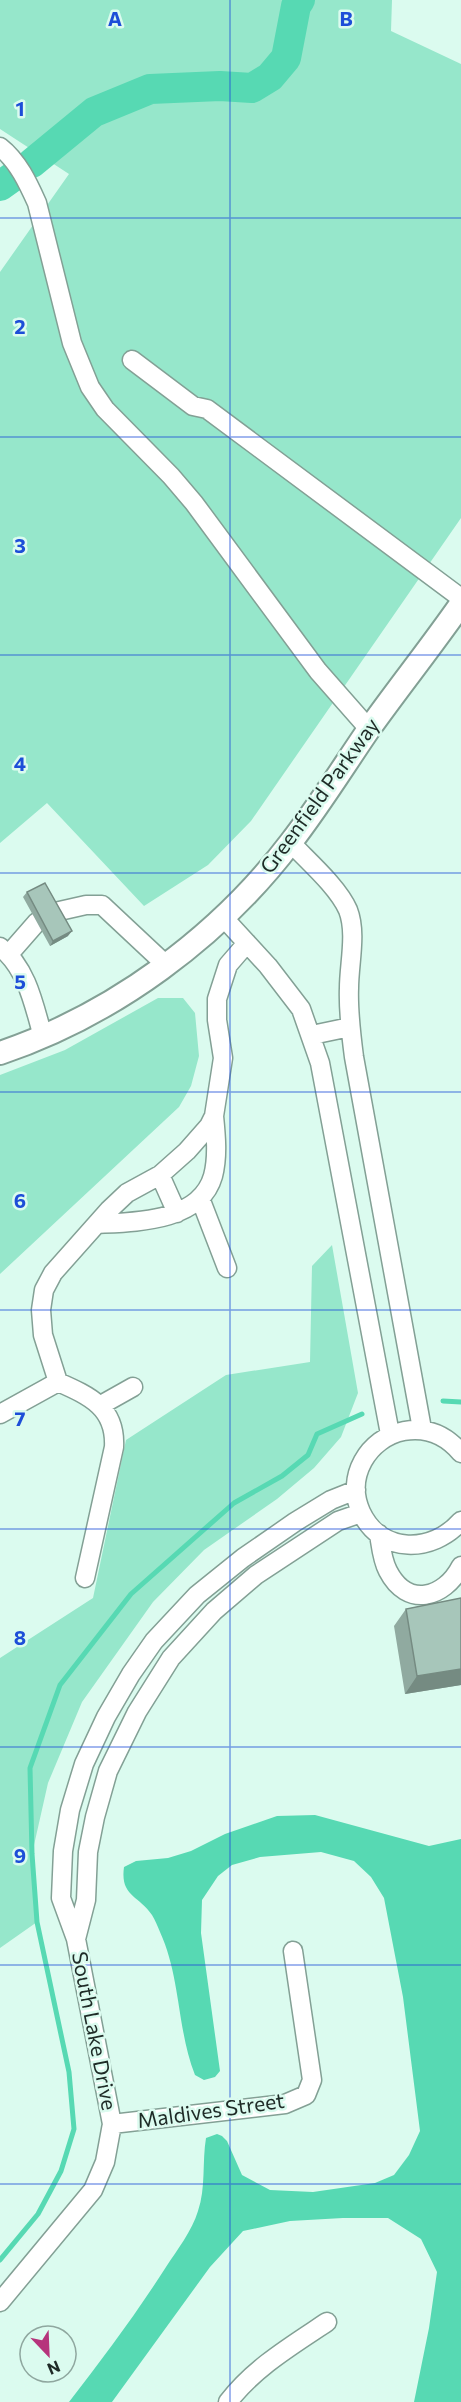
<svg xmlns="http://www.w3.org/2000/svg" width="461" height="2402" font-family="Commissioner,sans-serif">
	<style>
		.green { fill: #96e7cb }
		.water { fill: #57d9b3 }
		.lines { fill: none; stroke-linecap: round; stroke-linejoin: round }
		.stream { stroke: #57d9b3; stroke-width: 5 }
		.river { stroke: #57d9b3; stroke-width: 30 }
		.minor-casing { stroke: #83a095; stroke-width: 21 }
		.major-casing { stroke: #83a095; stroke-width: 26 }
		.minor { stroke: #fff; stroke-width: 18 }
		.major { stroke: #fff; stroke-width: 22 }
		.wall { fill: #90aaa0 }
		.shaded-wall { fill: #758b82 }
		.building { fill: #a7c6ba; stroke: #758b82; stroke-width: 1.5 }
		.grid { fill: none; stroke: #1d4ed8; stroke-width: 1.5; stroke-opacity: 0.55 }
		.labels { text-anchor: middle; stroke-width: 5; stroke-linejoin: round; paint-order: stroke }
		.street-label { font-size: 21px; fill: #1e2a26; stroke: #dbfbef }
		.grid-label { font-size: 20px; text-anchor: middle; font-weight: bold; fill: #1d4ed8; stroke: #dbfbef; stroke-width: 5; stroke-linejoin: round; paint-order: stroke }
	</style>
	<rect width="100%" height="100%" fill="#dbfbef"/>
	<path class="green" d="M0 0H392L391 31 461 64V518L251 821 208 865 144 906 47 803 0 843V272L69 174 0 129Z
		M158 998H183L195 1013 199 1056 191 1086 179 1107 0 1274V1075L65 1050Z
		M332 1245 358 1393 341 1437 314 1468 277 1499 204 1550 153 1602 82 1702 48 1783 32 1854 37 1922 0 1948V1658L93 1598 126 1440 226 1375 310 1362 312 1266Z"/>
	<path class="water" d="M315 1815 429 1846 461 1839V2402H414L429 2328 437 2272 421 2239 388 2218H343L290 2221 243 2231 210 2267 112 2402H69C103 2358 136 2314 166 2267 177 2250 192 2231 198 2211 206 2188 202 2162 206 2138L217 2134 222 2136 227 2141 242 2175 270 2190 313 2192 375 2183 394 2175 409 2155 420 2131 403 1997 384 1898 371 1877 354 1861 321 1852 260 1857 232 1865 218 1876 202 1900 201 1933 220 2071 215 2077 204 2080 195 2075C177 2030 181 1978 160 1932 158 1927 155 1920 152 1915 138 1895 120 1896 124 1867L136 1861 168 1858 191 1851 225 1834 277 1816Z"/>
	<g class="lines">
		<path class="stream" d="M443 1401 461 1402
			M0 2260 38 2214 61 2171 74 2129 69 2072 37 1922 32 1854 30 1768 60 1685 131 1594 234 1503 282 1476 308 1455 317 1434 362 1414"/>
		<path class="river" d="M32 163 94 112 150 89 220 86 252 88 270 77 286 58 296 6 300 0
			M0 186 14 176"/>
		<defs>
			<path id="minor" d="M0 147C18 161 28 183 37 203L72 343 90 387 105 409 171 476 194 503 318 671 369 729
				M132 360 193 406 207 409 461 598
				M291 843C308 861 338 887 348 910 357 933 349 964 349 988 348 1011 351 1034 354 1057L422 1429
				M55 912 86 905H102L165 964
				M223 917 268 966 301 1009 320 1063 390 1434
				M0 947C27 968 34 1005 43 1037
				M9 954 37 922
				M312 1035 350 1027
				M160 1175 177 1213
				M200 1198 227 1268
				M97 1224C135 1222 200 1222 213 1176 218 1157 216 1136 214 1116
				M101 1405 133 1387
				M0 1414 58 1382
				M461 1453C446 1435 427 1427 404 1431 368 1438 345 1477 361 1512 381 1555 433 1553 461 1521
				M379 1534C381 1546 382 1560 388 1571 407 1608 444 1599 461 1566
				M85 1578 114 1447C116 1408 90 1396 58 1382L43 1335 41 1310 44 1290 53 1273 109 1210 127 1193 160 1175 187 1151 209 1126 214 1116 223 1058 217 1020V999L228 965 247 943
				M76 1939 86 1900 88 1852 95 1817 108 1771 137 1712 171 1658 214 1611 256 1575 338 1521 361 1513
				M112 2124 285 2104 306 2095 312 2080 293 1951
				M0 2302 93 2190 105 2162 112 2124 76 1939 61 1898 63 1851 70 1810 84 1764 106 1717 131 1674 154 1641 197 1595 243 1558 295 1522 331 1500 356 1490
				M228 2402C254 2368 291 2346 327 2322"/>
			<path id="major" d="M0 1053C113 1015 219 937 291 842 319 806 343 767 369 729 399 687 431 647 461 604"/>
		</defs>
		<use href="#minor" class="minor-casing"/>
		<use href="#major" class="major-casing"/>
		<use href="#minor" class="minor"/>
		<use href="#major" class="major"/>
	</g>
	<path class="wall" d="M27 892 68 936 50 946 23 897Z
		M461 1598V1685L405 1694 394 1626 406 1609Z"/>
	<path class="shaded-wall" d="M72 931 68 936 50 946 53 941Z
		M461 1669V1685L405 1694 417 1676Z"/>
	<path class="building" d="M45 883 72 931 53 941 27 892Z
		M461 1598V1669L417 1676 406 1609Z"/>
	<path class="grid" d="M230 0V2402M0 218H461M0 437H461M0 655H461M0 873H461M0 1092H461M0 1310H461M0 1529H461M0 1747H461M0 1965H461M0 2184H461"/>
	<g class="labels">
		<g class="street-label">
			<text transform="translate(320 796) rotate(-54)" y="7">Greenfield Parkway</text>
			<text transform="translate(94 2031) rotate(79)" y="7">South Lake Drive</text>
			<text transform="translate(211 2111) rotate(-8)" y="7">Maldives Street</text>
		</g>
	</g>
	<g class="grid-label">
		<text x="115" y="26">A</text>
		<text x="346" y="26">B</text>
		<text x="20" y="116">1</text>
		<text x="20" y="334">2</text>
		<text x="20" y="553">3</text>
		<text x="20" y="771">4</text>
		<text x="20" y="989">5</text>
		<text x="20" y="1208">6</text>
		<text x="20" y="1426">7</text>
		<text x="20" y="1645">8</text>
		<text x="20" y="1863">9</text>
	</g>
	<g transform="translate(48 2354) rotate(157)"><circle r="28" fill="#dbfbef" stroke="#8fa79f" stroke-width="1.5"/>
	<path d="M0-4.5L10 22L0 15L-10 22Z" fill="#b6347c"/>
	<text y="-9" font-size="16" font-weight="bold" text-anchor="middle" fill="#1e2a26">N</text>
	</g>
</svg>
